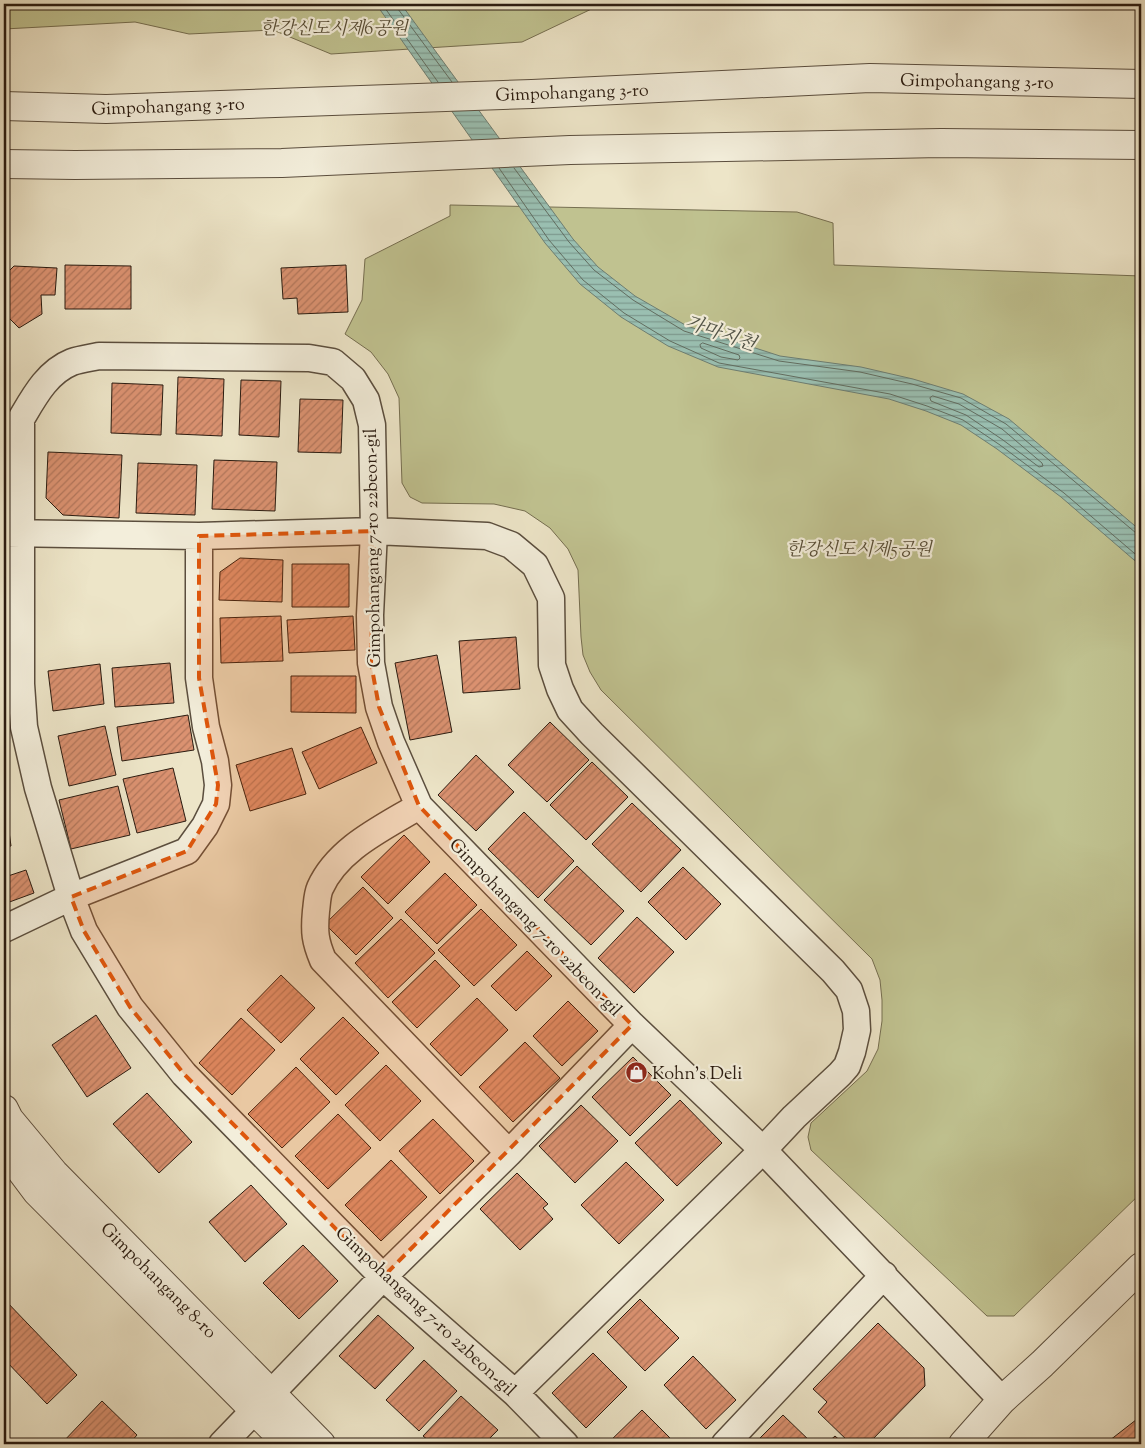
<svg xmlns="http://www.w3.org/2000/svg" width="1145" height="1448" font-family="'Sorts Mill Goudy','Noto Serif KR',serif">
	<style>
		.green { fill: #c0c290; stroke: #756e50 }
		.water { fill: url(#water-rules); stroke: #6d7d71 }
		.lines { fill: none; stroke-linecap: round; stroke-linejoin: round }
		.shore { stroke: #626d60; stroke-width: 1 }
		.building { fill: url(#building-hatch); stroke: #2a1b10 }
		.minor-casing { stroke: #5b4e3e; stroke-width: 29 }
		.tertiary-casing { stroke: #5b4e3e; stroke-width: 30 }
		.minor { stroke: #f3eedb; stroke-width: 26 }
		.tertiary { stroke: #f3eedb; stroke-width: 28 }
		.marked { fill: #de560c; fill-opacity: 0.2; stroke: #de560c; stroke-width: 4; stroke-dasharray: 10 6; stroke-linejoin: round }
		.labels { text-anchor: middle; stroke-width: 4.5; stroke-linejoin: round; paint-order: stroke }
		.park-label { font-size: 18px; font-style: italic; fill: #574d36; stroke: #f3eedb }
		.street-label { font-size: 18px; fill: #2a1b10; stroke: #f3eedb }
		.poi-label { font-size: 18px; fill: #2a1b10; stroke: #f3eedb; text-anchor: start }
		.water-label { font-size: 19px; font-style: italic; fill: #515448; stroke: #f3eedb }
	</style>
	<defs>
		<pattern id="water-rules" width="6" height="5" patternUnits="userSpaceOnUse" patternTransform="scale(1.25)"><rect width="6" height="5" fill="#9abfb1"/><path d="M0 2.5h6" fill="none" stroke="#7e9a8f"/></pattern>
		<pattern id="building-hatch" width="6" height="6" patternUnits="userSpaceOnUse" patternTransform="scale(1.25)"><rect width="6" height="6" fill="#db9271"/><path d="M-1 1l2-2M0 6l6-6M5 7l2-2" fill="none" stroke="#b2765b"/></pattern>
	</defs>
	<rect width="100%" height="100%" fill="#ede5c8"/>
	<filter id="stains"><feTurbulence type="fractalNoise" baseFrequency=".004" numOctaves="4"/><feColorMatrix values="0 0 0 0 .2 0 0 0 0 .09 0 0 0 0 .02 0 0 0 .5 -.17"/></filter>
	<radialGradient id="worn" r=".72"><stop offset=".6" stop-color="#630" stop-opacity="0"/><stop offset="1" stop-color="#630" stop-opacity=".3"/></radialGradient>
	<path class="green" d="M4 4H602L522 42 331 54 273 30 189 34 135 22 4 29Z
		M450 205 797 212 833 223 834 265 1141 276V1193L1014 1316H987L811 1150 808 1137 811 1123 867 1071 878 1049 882 1021V1000L880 980 872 959 601 690 590 672 583 655 581 637 578 570 568 549 550 528 525 511 494 504 422 503 410 497 402 483 399 398 388 374 371 352 345 334 362 300 365 259 450 216Z"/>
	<path class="water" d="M376 4H401L573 239 598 267 635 296 687 326 780 356 861 367 913 379 963 394 1009 419 1141 531V566L1061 497 997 449 961 425 926 411 889 399 718 367 668 346 621 317 580 284 545 243Z"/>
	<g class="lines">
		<path class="shore" d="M382 4 438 82
			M397 4 398 9 452 82
			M499 168 549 240 583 280 624 313 670 341 719 363 890 394 927 406 963 420 1000 445 1064 493 1141 559
			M514 168 569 242 594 270 633 300 684 331 779 361 860 372 912 384 961 398 1006 424 1136 533 1141 535
			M703 343 739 355 740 358 738 360 721 357 701 348 700 345Z
			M933 396 959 404 1002 429 1042 463 1043 466 1039 467 1003 440 966 415 931 401 930 398Z"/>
	</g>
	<path class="building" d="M65 265 131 266V309H65Z
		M346 265 348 312 298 314 297 298 283 299 281 268Z
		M14 266 57 268 55 295H41L42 314 19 328 4 313V276Z
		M178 377 224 379 222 436 176 434Z
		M241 380 281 381 279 437 239 435Z
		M112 383 163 385 161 435 111 433Z
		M300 399 343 400 341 453 298 452Z
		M48 452 122 455 119 518 63 515 46 498Z
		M214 460 277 462 275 511 212 509Z
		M138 463 197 465 195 515 136 513Z
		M240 558 283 560 282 602 219 600 220 572Z
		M292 564H349V607H292Z
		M281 616 283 661 221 663 220 618Z
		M353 616 355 650 289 653 287 620Z
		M516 637 520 689 463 693 459 641Z
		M437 655 452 732 410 740 395 663Z
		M170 663 174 703 115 707 112 668Z
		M100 664 104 704 53 711 48 671Z
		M291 676H356V713L291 712Z
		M188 715 194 750 122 761 117 727Z
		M550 722 589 760 547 802 508 765Z
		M105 726 116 775 69 786 58 736Z
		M361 727 377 763 319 789 302 752Z
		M292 748 306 794 250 811 236 765Z
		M476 755 514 792 476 831 438 795Z
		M592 762 628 797 586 840 550 805Z
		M173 768 186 821 137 833 123 779Z
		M118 786 130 835 71 849 59 800Z
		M4 795 11 846 4 847Z
		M632 803 681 850 641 892 592 844Z
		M524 812 574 861 538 898 488 849Z
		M404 835 430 862 388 904 361 877Z
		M577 866 624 911 591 945 544 900Z
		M683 867 721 904 686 940 648 902Z
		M26 870 34 893 4 904V875L5 877Z
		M445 873 477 905 437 944 405 912Z
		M363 887 393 918 356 955 325 924Z
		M481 909 517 945 474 986 438 950Z
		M637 917 674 952 634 993 598 958Z
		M401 919 435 953 388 998 355 963Z
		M527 951 552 976 516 1011 491 986Z
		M435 960 460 986 417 1028 392 1002Z
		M281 975 315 1008 281 1043 247 1010Z
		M477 998 508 1030 461 1076 430 1044Z
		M568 1001 598 1031 562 1066 533 1036Z
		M96 1015 131 1068 87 1097 52 1045Z
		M343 1017 379 1053 336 1095 300 1059Z
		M241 1018 275 1050 232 1095 199 1063Z
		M525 1042 560 1078 513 1122 479 1087Z
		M633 1057 671 1095 630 1136 592 1097Z
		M386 1065 421 1101 380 1141 345 1105Z
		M296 1067 330 1102 282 1148 248 1114Z
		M147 1093 192 1142 159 1173 113 1124Z
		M680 1100 722 1143 677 1186 635 1143Z
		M581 1105 618 1141 575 1183 539 1146Z
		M338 1114 371 1148 328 1189 295 1156Z
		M433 1119 474 1161 440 1194 399 1151Z
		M391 1160 427 1197 381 1241 345 1205Z
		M626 1162 664 1200 619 1244 581 1205Z
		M517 1173 548 1204 543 1208 553 1219 520 1250 480 1209Z
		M251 1185 287 1224 245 1262 209 1222Z
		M303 1245 338 1281 299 1319 263 1283Z
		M4 1299 77 1375 47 1404 4 1359Z
		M640 1299 679 1338 645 1371 607 1332Z
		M378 1315 414 1348 375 1389 339 1356Z
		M878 1323 924 1368 925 1386 868 1444H851L818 1412 827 1402 813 1389Z
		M593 1353 627 1387 586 1428 552 1393Z
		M693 1356 736 1400 706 1429 664 1385Z
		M424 1360 457 1391 419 1431 386 1400Z
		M461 1396 498 1430 484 1444H433L423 1436Z
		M102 1401 137 1435 129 1444H61Z
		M642 1410 676 1444H607Z
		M783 1415 813 1444H754Z
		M1141 1416V1444H1105Z
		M835 1436 844 1444H826Z"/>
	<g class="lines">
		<defs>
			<path id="minor" d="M4 533 199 536 374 531 487 536 511 545 535 565 551 598 552 665 560 689 570 710 592 734 833 971 849 990 856 1011 857 1030 852 1052 847 1066 840 1074 794 1117 763 1150 515 1393
				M419 806C383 828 338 848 320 888 317 895 317 904 316 911 314 932 315 941 323 960L509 1153
				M4 929 71 897 187 851 205 826 216 804 218 785 215 761 206 727 199 678V536
				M222 1444 383 1277 509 1153 632 1025
				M565 1444 515 1393 383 1277 184 1074 130 1007 84 931 71 897 38 788 24 727 21 684V419C34 397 47 372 72 362 81 359 90 358 99 356L309 358 333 362 353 379 366 400 372 425 374 531 370 615 371 663 379 707 391 742 419 806 632 1025 763 1150 1002 1400
				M725 1444 884 1275"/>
			<path id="tertiary" d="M4 106 106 109 532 94 870 78 1141 84
				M4 164 75 165 282 163 570 150 941 143 1141 145
				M4 1109 9 1119 54 1173 321 1444
				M4 1148 37 1192 288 1444
				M963 1444 1002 1400 1042 1364 1141 1267"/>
		</defs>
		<use href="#minor" class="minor-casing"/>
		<use href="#tertiary" class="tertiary-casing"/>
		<use href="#minor" class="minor"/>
		<use href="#tertiary" class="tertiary"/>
	</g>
	<path class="marked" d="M374 531 371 663 379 707 419 806 632 1025 383 1277 184 1074 130 1007 84 931 71 897 187 851 216 804 218 785 199 678V536Z"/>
	<defs>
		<symbol id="shop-disc" viewBox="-11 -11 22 22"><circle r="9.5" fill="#8f2418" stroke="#f3eedb"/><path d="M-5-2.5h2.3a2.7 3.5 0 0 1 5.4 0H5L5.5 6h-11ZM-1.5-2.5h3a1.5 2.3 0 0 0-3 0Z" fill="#fff"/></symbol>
	</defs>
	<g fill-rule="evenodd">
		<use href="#shop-disc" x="624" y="1060" width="25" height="25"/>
	</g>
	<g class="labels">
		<g class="park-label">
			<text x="334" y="34">한강신도시제6공원</text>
			<text x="859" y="555">한강신도시제5공원</text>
		</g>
		<g class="street-label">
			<text transform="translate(977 81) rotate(1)" y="6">Gimpohangang 3-ro</text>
			<text transform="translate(572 92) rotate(-2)" y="6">Gimpohangang 3-ro</text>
			<text transform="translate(168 106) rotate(-2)" y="6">Gimpohangang 3-ro</text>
			<text transform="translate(372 548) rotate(-91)" y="6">Gimpohangang 7-ro 22beon-gil</text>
			<text transform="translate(536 927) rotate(46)" y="6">Gimpohangang 7-ro 22beon-gil</text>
			<text transform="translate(159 1280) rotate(45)" y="6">Gimpohangang 8-ro</text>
			<text transform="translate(426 1311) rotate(43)" y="6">Gimpohangang 7-ro 22beon-gil</text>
		</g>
		<g class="poi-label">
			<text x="652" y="1079">Kohn’s Deli</text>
		</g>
		<g class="water-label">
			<text transform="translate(721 332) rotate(19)" y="7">가마지천</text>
		</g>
	</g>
	<rect width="1145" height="1448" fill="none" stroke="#ede5c8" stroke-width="20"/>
	<rect x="5" y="5" width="1135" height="1438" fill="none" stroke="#2a1b10" stroke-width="2.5"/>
	<rect x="10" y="10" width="1125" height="1428" fill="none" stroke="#2a1b10"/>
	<rect width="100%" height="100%" filter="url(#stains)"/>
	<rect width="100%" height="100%" fill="url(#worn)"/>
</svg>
